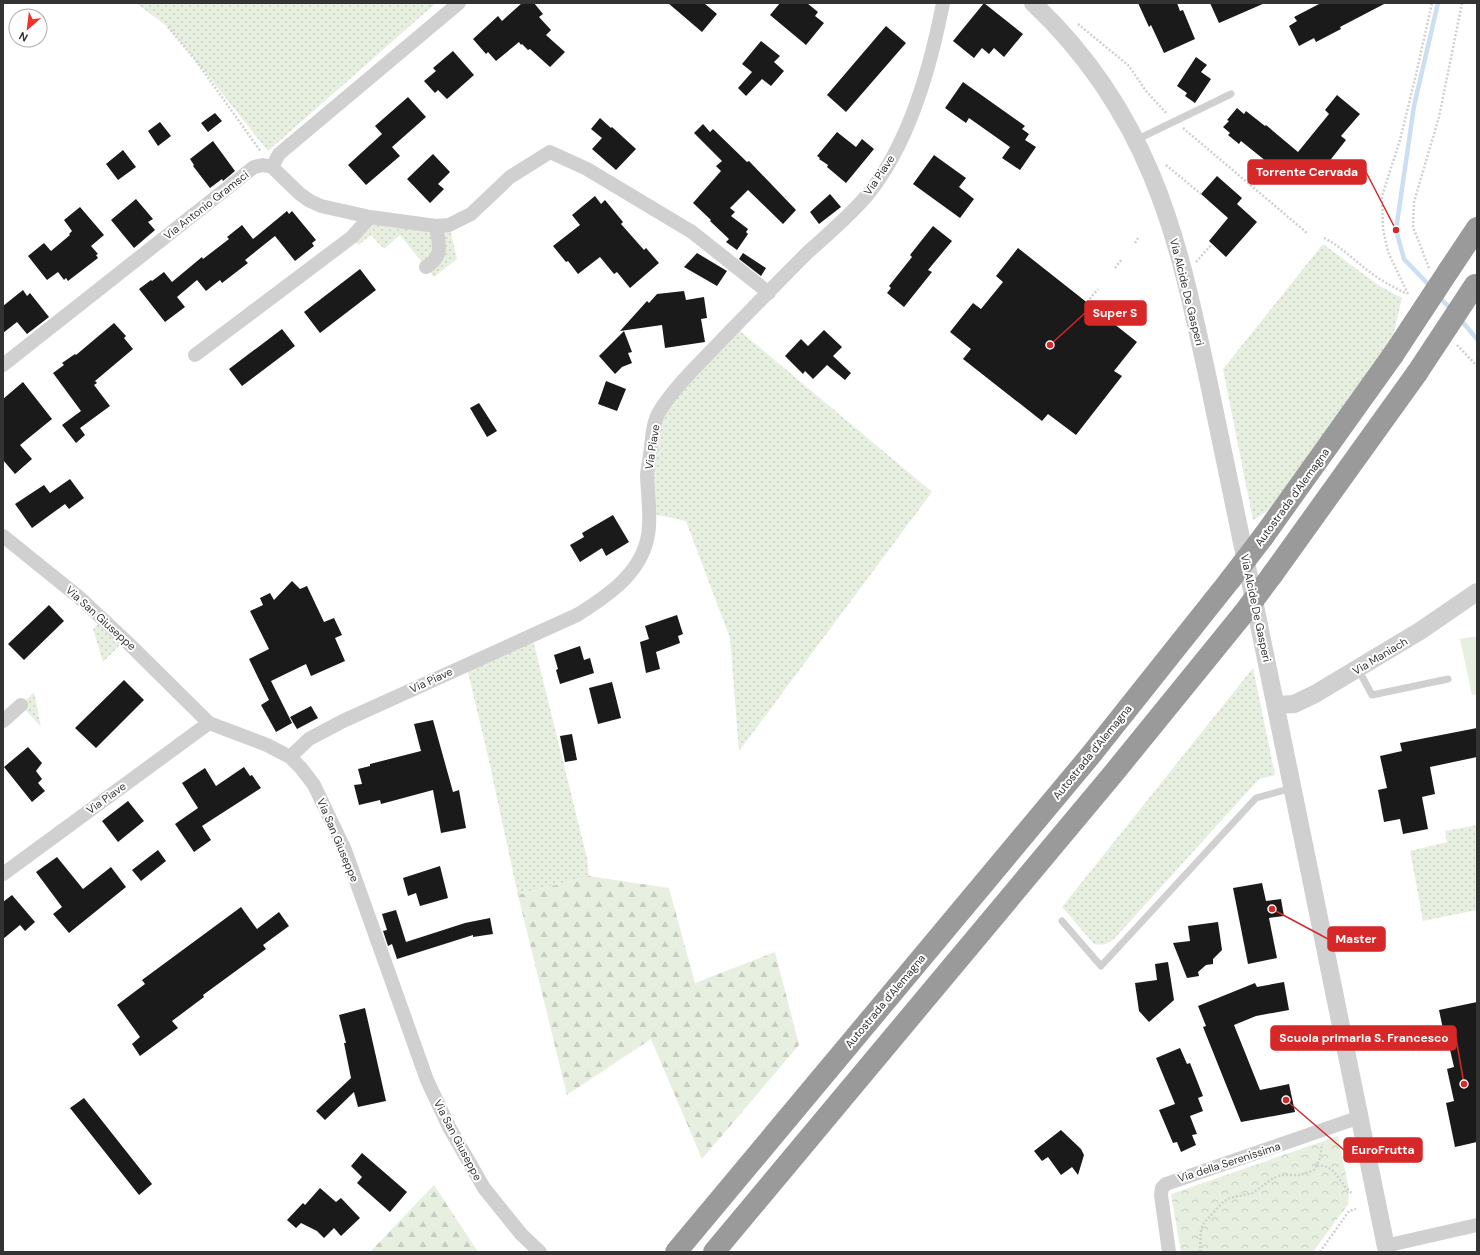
<svg xmlns="http://www.w3.org/2000/svg" width="1480" height="1255" font-family="'DM Sans',sans-serif">
	<style>
		.grass { fill: url(#grass-dots) }
		.forest { fill: url(#forest-firs) }
		.park { fill: url(#park-crowns) }
		.pitch { fill: #e7f0e0 }
		.lines { fill: none; stroke-linecap: round; stroke-linejoin: round }
		.stream { stroke: #ccdef1; stroke-width: 4.5 }
		.building { fill: #1a1a1a }
		.path { stroke: #d0d0d0; stroke-width: 2.5; stroke-dasharray: 2 2; stroke-linecap: butt }
		.service { stroke: #d0d0d0; stroke-width: 7 }
		.minor { stroke: #d0d0d0; stroke-width: 14 }
		.tertiary { stroke: #d0d0d0; stroke-width: 18 }
		.motorway { stroke: #9a9a9a; stroke-width: 22 }
		.motorway-bridge { stroke: #9a9a9a; stroke-width: 22 }
		.labels { text-anchor: middle; stroke-width: 4; stroke-linejoin: round; paint-order: stroke }
		.street-label { font-size: 11px; fill: #333; stroke: #fff }
		.leader { fill: none; stroke: #d62828; stroke-width: 1.5 }
		.callout-dot { fill: #d62828; stroke: #fff; stroke-width: 1.5 }
		.callout { fill: #d62828; stroke: #d62828; stroke-width: 1.5 }
		.callout-label { font-size: 12px; text-anchor: middle; font-weight: bold; fill: #fff }
	</style>
	<defs>
		<pattern id="grass-dots" width="8" height="8" patternUnits="userSpaceOnUse"><rect width="8" height="8" fill="#e7f0e0"/><path d="M2 2h.1M6 6h.1" fill="none" stroke="#c7cec1" stroke-width="1.8" stroke-linecap="round"/></pattern>
		<pattern id="forest-firs" width="22" height="20" patternUnits="userSpaceOnUse"><rect width="22" height="20" fill="#e7f0e0"/><path d="M5 1l3.5 6h-7zM16 11l3.5 6h-7z" fill="#c7cec1"/></pattern>
		<pattern id="park-crowns" width="20" height="18" patternUnits="userSpaceOnUse"><rect width="20" height="18" fill="#e7f0e0"/><path d="M2 6a3 3 0 1 1 6 0M12 15a3 3 0 1 1 6 0" fill="none" stroke="#c7cec1"/></pattern>
	</defs>
	<rect width="100%" height="100%" fill="#fff"/>
	<path class="grass" d="M136 3H436L268 151 194 58 168 27Z
		M370 217 449 225 457 259 434 277 400 235 384 249 371 235 358 245 352 237Z
		M1323 244 1378 285 1402 298 1392 340 1269 510 1253 520 1223 369Z
		M735 327 932 492 739 751 730 638 686 521 649 513 654 425Z
		M103 619 125 640 103 662 93 629Z
		M532 636 587 858 589 876 518 895 487 752 466 664Z
		M1253 668 1275 775 1259 779 1114 939C1107 944 1102 946 1094 944L1062 907Z
		M34 692 41 727 21 705Z
		M1477 825V910L1423 921 1410 851 1447 842 1445 831Z"/>
	<path class="forest" d="M589 876 669 888 695 983 775 952 799 1045 702 1159 651 1039 567 1095 518 895Z
		M434 1185 478 1252 371 1251Z"/>
	<path class="park" d="M1338 1136 1349 1189 1348 1201 1349 1203 1313 1252H1181L1171 1194Z"/>
	<path class="pitch" d="M1477 636V694L1472 695 1460 639Z"/>
	<g class="lines">
		<path class="stream" d="M1431 287 1404 259 1396 230 1414 106 1438 3
			M1438 296 1451 309
			M1460 319 1477 339"/>
	</g>
	<path class="building" d="M522 3H534L543 14 539 17 551 30 546 35 565 52 550 67 530 49 528 50 522 44 521 45 519 42 496 61 488 52 486 54 473 39 498 16 502 21Z
		M668 3H704L717 14 702 32Z
		M780 3H807L818 12 815 16 824 23 806 45 770 15Z
		M984 3 1023 34 1004 57 994 48 989 54 982 48 974 58 953 41Z
		M1138 3H1177L1180 11 1183 10 1195 39 1164 53 1151 25 1149 27Z
		M1210 3H1265L1219 23Z
		M1321 3H1386L1340 27 1341 29 1316 42 1314 38 1299 46 1289 26 1297 21 1294 17Z
		M886 26 906 43 846 112 827 95Z
		M761 41 780 56 774 62 784 71 771 86 762 79 746 96 738 88 752 72 742 64Z
		M453 51 474 75 447 99 438 90 435 93 424 81 436 71 433 68Z
		M1196 57 1207 65 1201 72 1211 79 1195 103 1185 96 1187 93 1177 86Z
		M963 82 1025 126 1022 129 1029 134 1025 140 1036 147 1020 170 1002 158 1010 147 969 118 966 123 945 108Z
		M1337 95 1360 114 1341 136 1346 140 1317 177 1306 169 1305 170 1300 166 1298 169 1294 166 1284 178 1281 176 1279 178 1269 170 1272 166 1241 141 1239 144 1228 135 1230 133 1223 127 1229 121 1227 120 1237 108 1244 114 1246 111 1265 126 1266 125 1298 152 1329 114 1325 110Z
		M408 97 426 117 392 147 400 156 366 185 348 165 382 134 375 126Z
		M215 113 222 121 208 132 201 123Z
		M600 118 611 128 612 127 636 149 616 170 592 149 602 138 591 129Z
		M160 122 171 136 158 146 148 131Z
		M703 124 710 132 713 129 747 162 749 161 796 210 783 224 748 190 730 208 735 212 731 216 748 229 746 232 748 234 737 250 726 242 729 239 710 221 711 220 693 203 721 171 716 166 722 161 694 133Z
		M837 132 856 147 862 139 874 149 846 183 827 167 828 165 819 159 820 158 817 156Z
		M213 141 235 171 223 181 222 179 210 188 193 166 194 165 190 159Z
		M123 150 136 167 118 180 106 164Z
		M433 154 450 172 438 184 444 189 430 203 407 179Z
		M934 155 966 178 959 187 974 199 960 218 913 184Z
		M1217 176 1242 198 1237 204 1257 222 1226 257 1209 241 1228 218 1201 194Z
		M830 194 841 207 819 224 810 212Z
		M595 196 601 204 605 200 623 222 621 224 644 250 646 248 659 263 630 288 617 272 614 274 600 257 578 274 568 261 566 262 553 246 580 225 572 215Z
		M136 199 153 219 148 222 155 230 134 248 111 220Z
		M80 207 104 235 91 246 98 254 96 255 98 258 68 281 66 278 64 280 58 272 47 280 28 256 44 243 51 251 70 235 69 234 72 231 64 220Z
		M287 211 289 214 292 211 316 240 312 243 314 246 295 261 275 236 245 260 248 263 222 283 220 280 206 291 197 280 177 297 185 307 165 322 139 289 151 280 152 281 164 272 172 282 202 257 203 259 229 239 227 237 242 225 253 239Z
		M933 226 952 241 928 270 932 272 904 307 887 293 891 288 889 286 912 257 910 255Z
		M1018 248 1137 342 1114 371 1122 376 1076 435 1048 414 1042 421 963 359 971 349 950 332 973 303 981 309 1003 282 996 276Z
		M697 253 727 271 717 286 684 267Z
		M743 253 766 268 761 276 739 259Z
		M360 269 376 290 320 333 304 312Z
		M23 290 27 296 30 293 49 317 27 334 17 322 3 333V306Z
		M684 291 686 300 704 297 707 318 701 319 705 342 665 348 662 325 620 331 647 301 649 303 657 294Z
		M114 323 126 336 124 338 133 349 95 381 97 383 94 385 110 406 80 428 85 435 76 443 62 425 81 411 53 373 64 365 62 363 75 354 76 355Z
		M282 329 295 346 242 386 229 369Z
		M824 330 842 347 833 356 851 373 845 380 827 365 813 379 805 371 803 374 785 356 801 339 808 346Z
		M624 331 632 352 628 353 632 363 622 367 615 374 599 356Z
		M606 381 626 389 617 411 598 404Z
		M23 382 52 419 20 445 32 459 15 474 3 460V399Z
		M479 403 497 431 487 437 470 408Z
		M70 479 84 498 69 509 65 504 32 528 15 504 44 485 50 493Z
		M613 515 629 542 606 556 602 548 580 562 570 545 584 537 582 533Z
		M292 581 300 589 307 586 324 622 334 618 342 635 335 638 345 661 311 676 306 664 271 681 292 723 276 732 261 705 269 700 249 659 269 649 250 611 263 605 260 598 270 593 274 600Z
		M49 605 64 621 24 660 8 644Z
		M677 615 683 634 678 636 680 643 656 652 660 669 646 673 640 642 649 639 645 626Z
		M580 646 584 660 590 658 594 673 560 684 556 670 558 669 554 655Z
		M124 680 144 700 96 748 75 728Z
		M612 682 621 718 598 724 589 688Z
		M311 706 318 718 297 729 290 717Z
		M433 720 453 792 459 790 466 828 441 833 433 790 381 804 380 800 359 805 354 785 362 784 358 769 370 766V764L421 751 414 724Z
		M1477 728V757L1430 767 1435 794 1422 797 1428 829 1403 834 1400 819 1384 822 1378 790 1387 788 1380 756 1402 751 1400 743Z
		M572 734 577 760 565 762 560 736Z
		M28 747 42 763 36 771 42 779 38 783 45 791 32 802 4 767Z
		M244 767 250 776 252 775 261 788 202 826 211 840 194 852 175 824 198 808 182 783 205 768 216 786Z
		M128 801 144 821 118 842 102 821Z
		M158 850 166 861 141 881 132 870Z
		M57 857 83 889 111 867 126 887 69 933 53 914 62 907 36 872Z
		M440 866 448 898 420 906 416 893 408 896 403 878Z
		M1262 883 1266 901 1281 899 1284 916 1269 918 1277 958 1248 964 1233 888Z
		M12 895 35 922 25 931 20 925 3 939V902Z
		M241 907 257 929 279 912 289 926 263 945 266 949 203 995 204 997 172 1021 178 1028 140 1056 132 1044 140 1037 117 1005 145 984 142 980Z
		M396 910 406 942 465 923 490 918 493 934 473 937V935L397 959 392 944 388 946 383 931 387 930 382 914Z
		M1218 922 1222 950 1213 959V964L1206 965 1198 972 1199 976 1187 978 1173 943 1190 941 1188 926Z
		M1168 962 1174 1000 1149 1022 1139 1011 1135 983 1157 980 1155 964Z
		M1284 982 1289 1010 1256 1016 1234 1025 1260 1090 1289 1084 1295 1112 1241 1122 1203 1027 1206 1026 1198 1006 1255 983 1257 987Z
		M1477 1002V1142L1455 1147 1446 1103 1454 1101 1447 1069 1454 1067 1445 1028 1443 1029 1439 1010Z
		M365 1008 386 1101 358 1107 354 1092 325 1120 316 1111 351 1078 344 1043H346L339 1015Z
		M1180 1048 1187 1064 1190 1063 1203 1096 1198 1098 1203 1111 1190 1116 1197 1134 1192 1135 1196 1145 1181 1152 1177 1142 1173 1143 1159 1110 1175 1104 1156 1058Z
		M84 1098 152 1184 139 1195 70 1108Z
		M1061 1130 1081 1149 1084 1155 1078 1175 1072 1167 1061 1175 1048 1157 1042 1161 1034 1151Z
		M362 1153 407 1192 390 1212 357 1183 362 1177 351 1166Z
		M320 1188 336 1202 341 1198 360 1218 341 1236 334 1228 324 1238 317 1231 301 1223 296 1228 287 1220 303 1203 305 1205Z"/>
	<g class="lines">
		<path class="path" d="M1078 24 1129 66 1146 91 1167 114
			M168 27 194 58 261 152
			M1183 128 1307 233
			M1166 165 1201 194
			M1324 238C1340 246 1353 259 1367 270 1380 280 1393 287 1407 294
			M1135 243 1138 238
			M1196 262 1212 244
			M1115 268 1122 259
			M1429 268 1413 227 1414 202 1439 117 1462 3
			M1408 294 1388 252 1383 229 1382 196 1400 140 1415 79 1432 3
			M1087 302 1098 289
			M1457 345 1477 366
			M1317 1166C1331 1164 1336 1175 1344 1185 1346 1189 1350 1191 1353 1194
			M1200 1252 1201 1230 1204 1223 1223 1202 1230 1198 1253 1193 1272 1179 1281 1175H1300L1314 1170 1320 1158 1322 1144
			M1320 1252 1349 1211 1356 1209"/>
		<path class="service" d="M1136 140 1231 94
			M1358 669 1372 695 1448 679
			M1062 921 1101 966 1256 798 1292 788"/>
		<path class="minor" d="M272 167 300 194 310 201 321 206 370 217 436 226 449 225 471 214 510 177 550 152 587 169 692 232 769 293
			M426 267C444 256 439 245 436 226
			M195 355 352 237 370 217
			M3 365 254 167 263 165 272 167 279 154 459 3
			M3 536 80 598 125 640 209 723 267 745 290 757 301 768 314 785 345 850 427 1080 449 1127 484 1188 521 1234 540 1252
			M3 721 21 705
			M290 757 309 739 343 721 577 615C611 594 647 569 649 526 650 510 648 494 647 477 647 470 649 463 650 455 652 441 652 424 659 412 674 388 694 369 713 349 744 317 775 285 807 253 828 234 851 215 869 193 909 143 931 65 943 3
			M3 874 209 723
			M1385 1246 1477 1225
			M1169 1252 1161 1195 1162 1188 1166 1184 1360 1117"/>
		<path class="tertiary" d="M1033 3C1084 51 1125 111 1152 176 1179 241 1193 310 1208 379 1222 448 1237 517 1251 586 1296 808 1343 1030 1387 1252
			M1276 705 1294 704 1315 694 1420 631 1477 592"/>
		<path class="motorway" d="M1449 270 1477 228
			M1263 537 1393 355
			M1272 575 1417 373
			M676 1252 1090 756 1230 580
			M714 1252 1113 774 1243 614"/>
		<path class="motorway-bridge" d="M1393 355 1449 270
			M1417 373 1475 285
			M1230 580 1263 537
			M1243 614 1272 575"/>
	</g>
	<g class="labels">
		<g class="street-label">
			<text transform="translate(879 175) rotate(-56)" y="4">Via Piave</text>
			<text transform="translate(206 205) rotate(-38)" y="4">Via Antonio Gramsci</text>
			<text transform="translate(1187 292) rotate(76)" y="4">Via Alcide De Gasperi</text>
			<text transform="translate(652 447) rotate(-81)" y="4">Via Piave</text>
			<text transform="translate(1292 497) rotate(-54)" y="4">Autostrada d'Alemagna</text>
			<text transform="translate(1256 608) rotate(78)" y="4">Via Alcide De Gasperi</text>
			<text transform="translate(101 618) rotate(42)" y="4">Via San Giuseppe</text>
			<text transform="translate(1380 656) rotate(-31)" y="4">Via Maniach</text>
			<text transform="translate(431 680) rotate(-25)" y="4">Via Piave</text>
			<text transform="translate(1092 752) rotate(-51)" y="4">Autostrada d'Alemagna</text>
			<text transform="translate(106 798) rotate(-36)" y="4">Via Piave</text>
			<text transform="translate(338 840) rotate(67)" y="4">Via San Giuseppe</text>
			<text transform="translate(885 1001) rotate(-50)" y="4">Autostrada d'Alemagna</text>
			<text transform="translate(458 1140) rotate(62)" y="4">Via San Giuseppe</text>
			<text transform="translate(1229 1162) rotate(-18)" y="4">Via della Serenissima</text>
		</g>
	</g>
	<path class="leader" d="M1396 230L1366 172M1050 345L1085 313M1272 909L1328 939M1464 1084L1456 1038M1286 1100L1344 1150"/>
	<g class="callout-dot">
		<circle cx="1396" cy="230" r="4"/>
		<circle cx="1050" cy="345" r="4"/>
		<circle cx="1272" cy="909" r="4"/>
		<circle cx="1464" cy="1084" r="4"/>
		<circle cx="1286" cy="1100" r="4"/>
	</g>
	<g class="callout">
		<rect x="1248" y="160" width="118" height="24" rx="4"/>
		<rect x="1085" y="301" width="61" height="24" rx="4"/>
		<rect x="1328" y="927" width="57" height="24" rx="4"/>
		<rect x="1271" y="1026" width="185" height="24" rx="4"/>
		<rect x="1344" y="1138" width="78" height="24" rx="4"/>
	</g>
	<g class="callout-label">
		<text x="1307" y="176">Torrente Cervada</text>
		<text x="1115" y="317">Super S</text>
		<text x="1356" y="943">Master</text>
		<text x="1364" y="1042">Scuola primaria S. Francesco</text>
		<text x="1383" y="1154">EuroFrutta</text>
	</g>
	<rect width="1480" height="1255" fill="none" stroke="#333333" stroke-width="8"/>
	<g transform="translate(28 28) rotate(208)"><circle r="19" fill="#ffffff" stroke="#adadad"/>
	<path d="M0-3L7 15L0 10L-7 15Z" fill="#f53129"/>
	<text y="-6" font-size="11" font-weight="bold" text-anchor="middle" fill="#333333">N</text>
	</g>
</svg>
